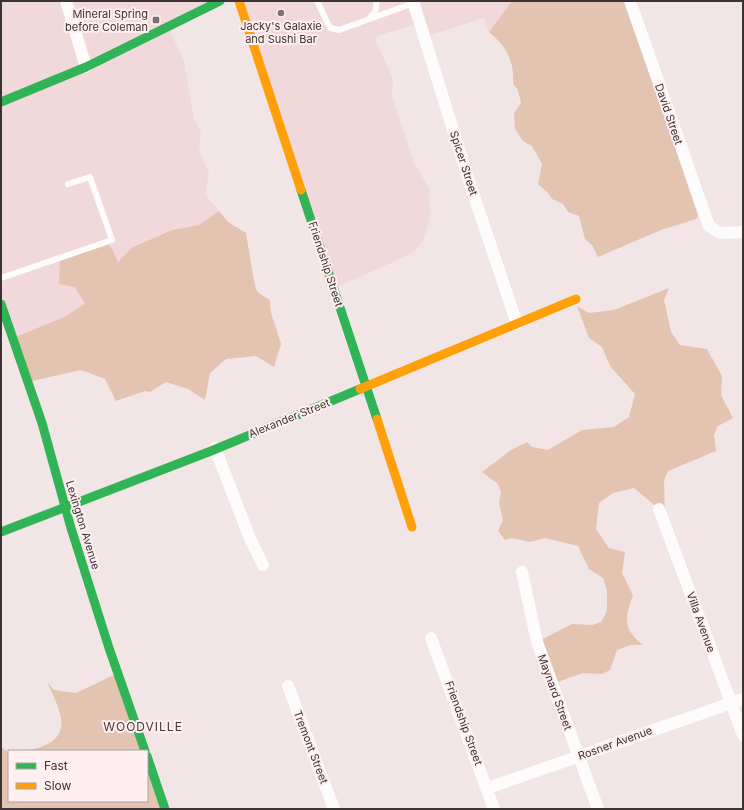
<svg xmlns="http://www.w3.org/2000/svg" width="744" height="810" font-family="Inter,sans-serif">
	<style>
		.built { fill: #f1d9db }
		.green { fill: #e3c4b0 }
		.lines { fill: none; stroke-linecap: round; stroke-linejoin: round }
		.lane { stroke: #fdfbfb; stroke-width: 6 }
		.street { stroke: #fdfbfb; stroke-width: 12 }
		.fast { stroke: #30b455; stroke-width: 9 }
		.slow { stroke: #ff9f0a; stroke-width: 9 }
		.poi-dot { fill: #7c7172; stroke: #ffeff0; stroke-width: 1.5 }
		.labels { text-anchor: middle; stroke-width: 4; stroke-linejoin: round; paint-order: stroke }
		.poi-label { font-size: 11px; fill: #3c3333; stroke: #ffeff0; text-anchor: end }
		.street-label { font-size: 11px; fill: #3c3333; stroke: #ffeff0 }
		.neighbourhood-label { font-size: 12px; letter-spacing: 1px; fill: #483536; stroke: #ffeff0 }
	</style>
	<rect width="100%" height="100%" fill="#f2e5e6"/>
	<path class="built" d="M1 1H228L170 31 184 61 194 119 201 132 199 149 209 173 205 194 219 211 199 225 172 230 131 248 117 262 113 250 88 245 60 255 85 304 64 317 13 338 1 310Z
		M237 1H512L489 32 486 27 484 18 421 38 413 25 377 36 375 39 393 79 392 96 414 163 429 188 430 218 424 239 413 253 333 289Z"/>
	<path class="green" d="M512 1H626L698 216 696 219 661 230 598 257 592 245 585 239 579 216 568 212 563 204 552 199 548 193 538 184 542 164 532 146 523 141 515 129 514 113 521 103 518 90 513 84C515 62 506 46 489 32Z
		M219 211 228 222 246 233C248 243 254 287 257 291 260 295 266 297 270 300L271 313 281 344 274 367 256 356 226 359 210 373 205 400 188 389 166 382 150 392 145 391 116 401 105 379 81 370 32 381 13 338 64 317 85 304 75 287 59 284 60 255 104 240 113 250 118 262 131 248 172 230 199 225Z
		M669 288 664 300 671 332 680 345 707 349 722 376 721 395 733 418 718 426 714 435 716 451 668 471 664 480 665 514 634 488 613 493 599 503 596 529 609 548 625 552 622 573 633 595C625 618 622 628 643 645H631L617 650 610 670 602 674 583 673 555 683 537 642 572 624 592 625 601 622 607 611V590L603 578 589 569 578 546 545 538 530 542 512 538 505 540 498 531 503 520 499 503 501 492 498 484 482 472 511 450 527 442 532 447 548 450 582 430 614 427 629 417 635 394 610 366 602 347 589 338 577 306 589 313 614 310Z
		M116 674 144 751H23C42 749 65 741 61 718 59 706 52 693 47 682L54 690 76 693Z
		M1 747 9 753V801H147V759L164 809H1Z"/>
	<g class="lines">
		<path class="lane" d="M317 1 330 28 339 30 414 3
			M370 18 375 12 377 1
			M1 278 112 240 90 177 68 184"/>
		<path class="street" d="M66 1 86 67
			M413 1 468 178 517 324
			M630 1 709 226 720 233 743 232
			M215 448 249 536 263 565
			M659 509 743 735
			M522 572 537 642 598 809
			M431 638 494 809
			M288 686 334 809
			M488 788 743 699"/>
		<path class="fast" d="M1 102 86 67 220 1
			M301 190 377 419
			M1 304 42 423 71 528 109 648 145 751
			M1 532 211 451 360 389
			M147 756 165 809"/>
		<path class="slow" d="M239 1 301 190
			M360 389 576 299
			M377 419 412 527"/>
	</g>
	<g class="poi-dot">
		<circle cx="281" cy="13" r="4"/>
		<rect x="152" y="16" width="8" height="8" rx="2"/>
	</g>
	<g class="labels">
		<g class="poi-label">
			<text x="148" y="18">Mineral Spring<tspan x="148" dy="13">before Coleman</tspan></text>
			<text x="281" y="30" text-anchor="middle">Jacky's Galaxie<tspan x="281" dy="13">and Sushi Bar</tspan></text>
		</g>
		<g class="street-label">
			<text transform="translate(669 114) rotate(71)" y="4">David Street</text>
			<text transform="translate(464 163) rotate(72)" y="4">Spicer Street</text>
			<text transform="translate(326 264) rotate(72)" y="4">Friendship Street</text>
			<text transform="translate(289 418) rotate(-22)" y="4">Alexander Street</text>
			<text transform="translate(83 525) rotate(73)" y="4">Lexington Avenue</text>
			<text transform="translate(701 622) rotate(70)" y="4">Villa Avenue</text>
			<text transform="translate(555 692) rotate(70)" y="4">Maynard Street</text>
			<text transform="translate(464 723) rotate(70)" y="4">Friendship Street</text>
			<text transform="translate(615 743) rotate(-20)" y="4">Rosner Avenue</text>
			<text transform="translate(311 747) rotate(69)" y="4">Tremont Street</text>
		</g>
		<g class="neighbourhood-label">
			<text x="143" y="731">WOODVILLE</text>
		</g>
	</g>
	<rect width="744" height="810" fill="none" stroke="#3c3333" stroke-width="4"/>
	<rect x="8" y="750" width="140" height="52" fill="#ffeff0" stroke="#b1a4a4"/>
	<rect x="16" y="763" width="20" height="6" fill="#30b455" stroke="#b1a4a4"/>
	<text x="44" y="770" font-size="12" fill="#3c3333">Fast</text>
	<rect x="16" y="783" width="20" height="6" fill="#ff9f0a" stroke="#b1a4a4"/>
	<text x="44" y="790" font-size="12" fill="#3c3333">Slow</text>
</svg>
